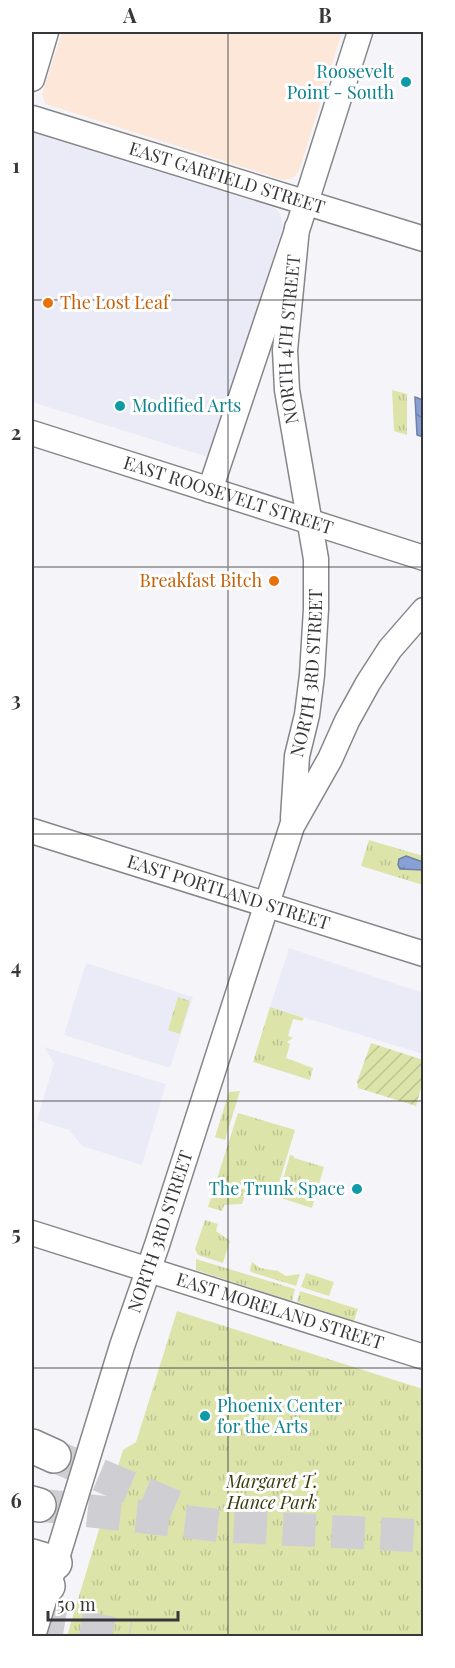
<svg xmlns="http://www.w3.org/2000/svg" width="455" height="1668" font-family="'Playfair Display',serif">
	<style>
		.built { fill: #ebebf7 }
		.education { fill: #fce7d9 }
		.grass { fill: url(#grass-tufts) }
		.garden { fill: url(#garden-furrows) }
		.water { fill: url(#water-ripples); stroke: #7080a7; stroke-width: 1.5 }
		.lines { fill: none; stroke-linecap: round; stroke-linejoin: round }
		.highway-tunnel { stroke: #cfcfd3; stroke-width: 33; stroke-dasharray: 33 16; stroke-linecap: butt }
		.minor-casing { stroke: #86868a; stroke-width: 27 }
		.highway-casing { stroke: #86868a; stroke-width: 36 }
		.minor { stroke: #fff; stroke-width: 24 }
		.highway { stroke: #fff; stroke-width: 33 }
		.grid { fill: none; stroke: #373739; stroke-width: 1.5; stroke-opacity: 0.55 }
		.culture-dot { fill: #0f9aa8; stroke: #fff; stroke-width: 2 }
		.food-dot { fill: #e8710a; stroke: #fff; stroke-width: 2 }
		.labels { text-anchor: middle; stroke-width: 6; stroke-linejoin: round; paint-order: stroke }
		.culture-label { font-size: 18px; fill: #0d838f; stroke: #fff; text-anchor: end }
		.street-label { font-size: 18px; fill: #373739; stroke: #fff }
		.food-label { font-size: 18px; fill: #c56008; stroke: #fff; text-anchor: start }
		.park-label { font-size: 18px; font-style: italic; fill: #373b0a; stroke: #fff }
		.neatline { fill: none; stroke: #373739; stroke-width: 2 }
		.grid-label { font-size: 20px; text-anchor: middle; font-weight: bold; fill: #373739 }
	</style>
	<defs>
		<pattern id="grass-tufts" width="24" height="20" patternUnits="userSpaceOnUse" patternTransform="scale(1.5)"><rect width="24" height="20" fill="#dce4aa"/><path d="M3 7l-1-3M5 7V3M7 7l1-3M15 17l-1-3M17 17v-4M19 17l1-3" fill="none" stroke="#bdc493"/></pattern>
		<pattern id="garden-furrows" width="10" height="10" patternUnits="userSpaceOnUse" patternTransform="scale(1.5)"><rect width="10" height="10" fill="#dce4aa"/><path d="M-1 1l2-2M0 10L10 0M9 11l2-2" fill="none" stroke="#bdc493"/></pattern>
		<pattern id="water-ripples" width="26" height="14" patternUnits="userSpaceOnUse" patternTransform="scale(1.5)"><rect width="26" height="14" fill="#88a0d6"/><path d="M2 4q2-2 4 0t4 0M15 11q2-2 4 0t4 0" fill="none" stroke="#7083af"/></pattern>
	</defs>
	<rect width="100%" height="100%" fill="#f5f5f9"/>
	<path class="built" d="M33 133 273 207 280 213 283 226 211 458 32 402Z
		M289 948 423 993V1054L270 1007Z
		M86 963 193 997 170 1068 64 1035Z
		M44 1047 166 1084 142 1165 82 1146 69 1130 37 1120 54 1063Z"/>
	<path class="education" d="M62 32H342L299 171 293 178 283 180 46 104 42 95Z"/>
	<path class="grass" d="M392 390 407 394V435L394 431Z
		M369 840 423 856V885L361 866Z
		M178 997 190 1001 180 1034 168 1030Z
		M270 1007 304 1018 302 1021 293 1019 288 1036 293 1038 287 1042 290 1044 286 1058 313 1068 310 1080 253 1062Z
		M240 1091 225 1140 215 1137 229 1092Z
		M238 1113 295 1130 275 1196 250 1189 246 1192 242 1204 224 1205 222 1211 208 1207Z
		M290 1155 294 1156V1158L324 1167 312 1208 278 1197Z
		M205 1220 218 1224 216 1231 230 1241 223 1263 198 1255 195 1249Z
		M196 1259 295 1289 292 1301 196 1270Z
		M252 1262 260 1268 278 1271 286 1276 300 1274 296 1286 251 1272 250 1269Z
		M306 1273 334 1282 329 1296 301 1287Z
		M300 1291 358 1309 354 1321 297 1302Z
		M177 1311 423 1389V1636H67L123 1450 136 1442Z"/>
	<path class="garden" d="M371 1043 423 1060V1081L416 1106 358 1088 357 1082Z"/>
	<path class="water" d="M415 397 423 400V437L417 435Z
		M406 856 423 862V870L400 869 398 865 399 859Z"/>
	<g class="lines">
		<path class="highway-tunnel" d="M54 1456 183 1510
			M39 1505 224 1526 424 1536
			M32 1620 130 1636"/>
		<defs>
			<g id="minor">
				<path d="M32 79 46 32"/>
				<path id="s1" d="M32 118 424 239"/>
				<path id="s2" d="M32 433 424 558"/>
				<path d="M210 490 300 221 360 32"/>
				<path id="s3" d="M293 818 297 756 307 715 312 675 316 609V559L287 390 285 350 297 228"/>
				<path id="s4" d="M32 831 424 954"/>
				<path id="s5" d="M32 1233 424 1357"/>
				<path id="s6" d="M33 1636 122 1346 157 1245 292 826 330 759 347 721 368 683 390 649 424 610"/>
			</g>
			<path id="highway" d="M32 1446 54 1456
				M32 1503 39 1505
				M32 1556 55 1563
				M32 1581 48 1586"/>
		</defs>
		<use href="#minor" class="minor-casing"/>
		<use href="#highway" class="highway-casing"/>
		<use href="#minor" class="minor"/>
		<use href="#highway" class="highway"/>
	</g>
	<path class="grid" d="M228 32V1636M32 300H424M32 567H424M32 834H424M32 1101H424M32 1368H424"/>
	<g class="culture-dot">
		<circle cx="406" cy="82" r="6"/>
		<circle cx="120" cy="406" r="6"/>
		<circle cx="357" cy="1189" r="6"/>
		<circle cx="205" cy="1416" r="6"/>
	</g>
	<g class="food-dot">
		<circle cx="48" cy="303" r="6"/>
		<circle cx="274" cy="581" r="6"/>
	</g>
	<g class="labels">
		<g class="culture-label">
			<text x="394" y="78">Roosevelt<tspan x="394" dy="21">Point - South</tspan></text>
			<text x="132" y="412" text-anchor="start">Modified Arts</text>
			<text x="345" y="1195">The Trunk Space</text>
			<text x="217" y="1412" text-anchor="start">Phoenix Center<tspan x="217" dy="21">for the Arts</tspan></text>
		</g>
		<g class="street-label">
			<text dy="6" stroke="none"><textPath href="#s1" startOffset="204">EAST GARFIELD STREET</textPath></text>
			<text dy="6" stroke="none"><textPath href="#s3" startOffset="483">NORTH 4TH STREET</textPath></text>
			<text dy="6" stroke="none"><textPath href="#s2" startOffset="206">EAST ROOSEVELT STREET</textPath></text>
			<text dy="6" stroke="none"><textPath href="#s3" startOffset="146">NORTH 3RD STREET</textPath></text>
			<text dy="6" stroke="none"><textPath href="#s4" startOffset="206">EAST PORTLAND STREET</textPath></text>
			<text dy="6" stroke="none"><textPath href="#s6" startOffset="424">NORTH 3RD STREET</textPath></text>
			<text dy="6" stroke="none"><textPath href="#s5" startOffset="260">EAST MORELAND STREET</textPath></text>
		</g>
		<g class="food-label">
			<text x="60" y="309">The Lost Leaf</text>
			<text x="262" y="587" text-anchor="end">Breakfast Bitch</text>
		</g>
		<g class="park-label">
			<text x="272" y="1488">Margaret T.<tspan x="272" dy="21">Hance Park</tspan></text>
		</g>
	</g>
	<rect width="455" height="1668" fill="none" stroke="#ffffff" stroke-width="66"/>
	<path d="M48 1611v9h130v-9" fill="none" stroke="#373739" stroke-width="3"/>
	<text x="57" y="1611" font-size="18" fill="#373739" stroke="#ffffff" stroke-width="4.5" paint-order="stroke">50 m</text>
	<rect x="33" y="33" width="389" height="1602" class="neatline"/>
	<g class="grid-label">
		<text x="130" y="23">A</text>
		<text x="325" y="23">B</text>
		<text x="16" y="173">1</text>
		<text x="16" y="440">2</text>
		<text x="16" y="707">3</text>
		<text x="16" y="974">4</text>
		<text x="16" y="1241">5</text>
		<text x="16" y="1508">6</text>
	</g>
</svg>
